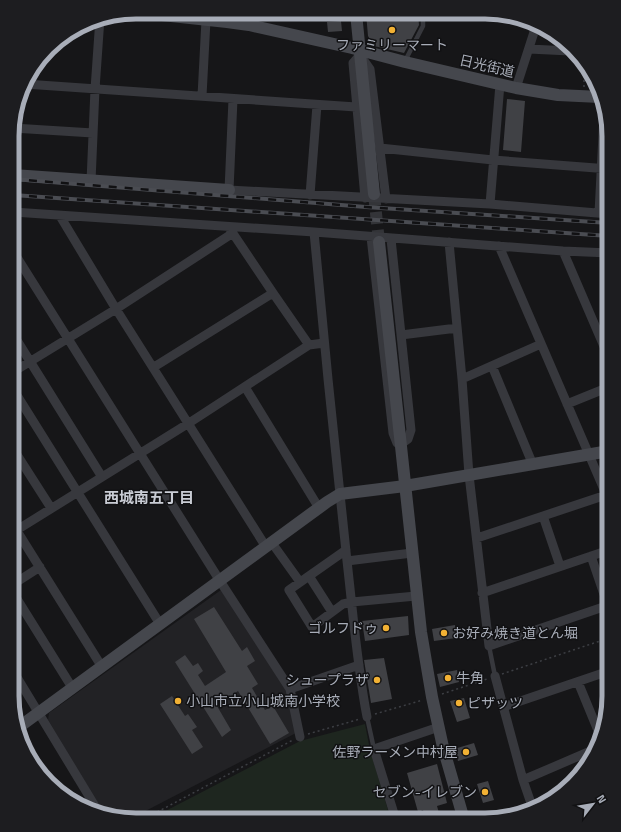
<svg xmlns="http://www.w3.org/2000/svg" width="621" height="832" font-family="'Titillium Web','Noto Sans JP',sans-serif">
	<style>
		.built { fill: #222225 }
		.green { fill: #1e261f }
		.building { fill: #404145 }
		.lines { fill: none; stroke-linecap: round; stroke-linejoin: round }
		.secondary-tunnel { stroke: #333438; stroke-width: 12; stroke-dasharray: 12 6; stroke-linecap: butt }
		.path { stroke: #3d3f44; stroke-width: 1.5; stroke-dasharray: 2 3; stroke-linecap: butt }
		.lane { stroke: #37383d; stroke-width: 4.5 }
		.street { stroke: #37383d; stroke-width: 9 }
		.secondary { stroke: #45474d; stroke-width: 12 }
		.rail-casing { stroke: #4a4c52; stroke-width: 4 }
		.rail { stroke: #111113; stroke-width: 2.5; stroke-dasharray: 8; stroke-linecap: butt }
		.poi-dot { fill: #f2b134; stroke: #111113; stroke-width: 1.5 }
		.labels { text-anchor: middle; stroke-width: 3; stroke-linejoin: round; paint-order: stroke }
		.poi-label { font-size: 14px; fill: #a8adb8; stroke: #111113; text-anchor: end }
		.street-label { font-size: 14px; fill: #a8adb8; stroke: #111113 }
		.neighbourhood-label { font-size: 15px; font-weight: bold; fill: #c9ccd4; stroke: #111113 }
		.rim { fill: none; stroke: #a8adb8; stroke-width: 5 }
	</style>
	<rect width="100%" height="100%" fill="#161618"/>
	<path class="built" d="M221 590 287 688 296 733 130 819H120L104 813 48 720 49 713Z"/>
	<path class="green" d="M365 724 370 750 391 820 150 819 300 741Z"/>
	<path class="building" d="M366 13H418L419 25 404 53 374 46 368 36Z
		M341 21 342 31 328 32 327 22Z
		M507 99 525 101 521 152 503 150Z
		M214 607 242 651 247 647 255 661 247 666 258 684 252 688 265 710 273 706 289 733 270 744 238 691 217 706 231 730 222 737 175 662 185 655 193 666 198 663 203 671 198 675 205 686 226 672 194 619Z
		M408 616 409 635 365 641 362 621Z
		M455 625 456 638 434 641 432 629Z
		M384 658 392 699 371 703 364 660Z
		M457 670 459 682 440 687 437 674Z
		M172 696 185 716 188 714 197 727 192 730 203 747 192 754 160 704Z
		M464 698 470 718 457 722 450 701Z
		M474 743 478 755 458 761 454 749Z
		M437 764 447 803 437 806 441 820H426L423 810 418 812 407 773Z
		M488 781 494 800 483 803 477 784Z"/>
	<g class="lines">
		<path class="secondary-tunnel" d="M374 194 379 242"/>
		<path class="path" d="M584 87V67
			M502 674 609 638
			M442 694 487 679
			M375 714 423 700
			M308 734 360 719
			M144 819 293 740"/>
		<path class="lane" d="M405 61 423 26V13
			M489 646 495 676
			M367 717 374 749"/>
		<path class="street" d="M529 49 570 51
			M25 84 356 107
			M516 88 536 26
			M202 96 206 20
			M233 99 229 190 490 204 609 214
			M13 128 93 133
			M380 148 493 160 609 169
			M91 181 95 89 100 18
			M310 195 317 105
			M365 198 353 63 360 55 370 69 386 199
			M490 204 500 84
			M13 212 314 232
			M599 213 604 115
			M60 216 116 309 266 547
			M230 229 273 293 309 345
			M371 237 393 433 397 443 401 444 408 439 411 430 391 239
			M449 242 462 379 469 475 489 646 609 605
			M499 246 609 501
			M13 251 220 581 290 689 300 737
			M563 251 609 358
			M13 334 102 477
			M401 335 457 328
			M492 366 533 465
			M154 367 273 293
			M13 372 116 309 233 233
			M462 379 541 344
			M245 387 319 508
			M13 389 160 624
			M567 404 609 387
			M12 447 51 508
			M543 516 560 566
			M12 523 102 667
			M12 533 189 423 309 345 324 343
			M477 538 606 495
			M272 543 300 582
			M346 550 289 590 312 627 343 604 352 602 416 596
			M591 556 608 606
			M347 561 412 553
			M309 576 332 612
			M12 585 40 567
			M12 591 73 689
			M482 593 609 550
			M12 669 98 811
			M495 676 523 780 533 809
			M578 682 599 733
			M290 689 359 665
			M503 707 609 671
			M367 717C357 665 353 613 347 561 335 451 324 342 314 232L563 251 609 253
			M523 780 593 750
			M396 820 374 749 439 727"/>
		<path class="secondary" d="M134 12 227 22 249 25 352 48 405 62 516 88 558 95 600 97
			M356 13 374 194
			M13 175 229 190
			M379 242 421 632 432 697 443 747 464 820
			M19 727 327 502 340 494 405 486 609 451"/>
		<defs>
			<path id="rail" d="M13 179 366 207 609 223
				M13 195 609 236"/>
		</defs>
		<use href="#rail" class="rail-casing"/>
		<use href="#rail" class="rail"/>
	</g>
	<g class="poi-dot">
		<circle cx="392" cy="30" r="4"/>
		<circle cx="386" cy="628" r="4"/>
		<circle cx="444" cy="633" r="4"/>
		<circle cx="448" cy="678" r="4"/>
		<circle cx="377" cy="680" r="4"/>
		<circle cx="178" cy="701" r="4"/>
		<circle cx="459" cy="703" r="4"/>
		<circle cx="466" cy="752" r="4"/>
		<circle cx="485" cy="792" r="4"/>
	</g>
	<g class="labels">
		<g class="poi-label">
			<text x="392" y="50" text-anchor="middle">ファミリーマート</text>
			<text x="378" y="633">ゴルフドゥ</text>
			<text x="452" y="638" text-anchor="start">お好み焼き道とん堀</text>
			<text x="456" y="683" text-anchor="start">牛角</text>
			<text x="369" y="685">シュープラザ</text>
			<text x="186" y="706" text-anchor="start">小山市立小山城南小学校</text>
			<text x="467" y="708" text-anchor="start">ピザッツ</text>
			<text x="458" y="757">佐野ラーメン中村屋</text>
			<text x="477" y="797">セブン-イレブン</text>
		</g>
		<g class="street-label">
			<text transform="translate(487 66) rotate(13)" y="5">日光街道</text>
		</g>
		<g class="neighbourhood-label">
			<text x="149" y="503">西城南五丁目</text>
		</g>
	</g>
	<path d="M0 0H621V832H0ZM136 19H485A117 117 0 0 1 602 136V696A117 117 0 0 1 485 813H136A117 117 0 0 1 19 696V136A117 117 0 0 1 136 19Z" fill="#1d1d20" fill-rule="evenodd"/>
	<path class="rim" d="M136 19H485A117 117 0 0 1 602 136V696A117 117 0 0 1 485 813H136A117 117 0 0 1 19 696V136A117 117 0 0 1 136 19Z"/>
	<g transform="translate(593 804) rotate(59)" stroke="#111113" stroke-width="3" paint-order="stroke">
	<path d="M0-3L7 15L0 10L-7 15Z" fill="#a8adb8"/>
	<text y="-6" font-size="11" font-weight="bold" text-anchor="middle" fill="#a8adb8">N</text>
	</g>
</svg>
